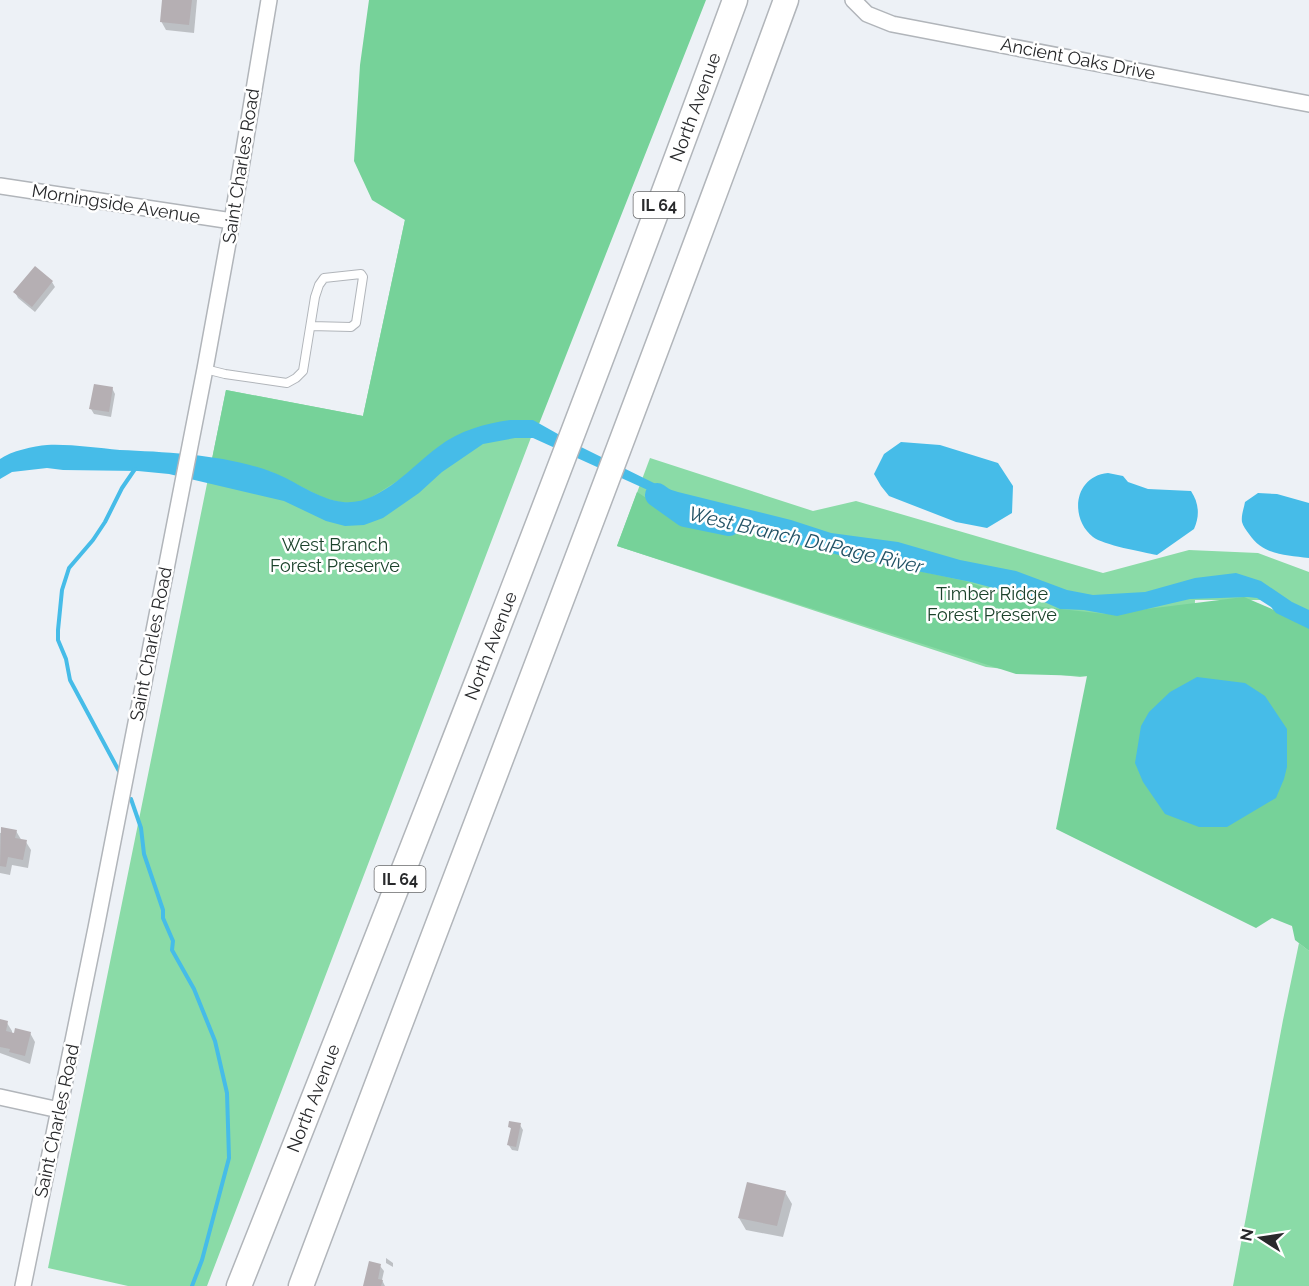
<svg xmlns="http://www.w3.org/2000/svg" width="1309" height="1286" font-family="Raleway,sans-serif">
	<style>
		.green { fill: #8adba7 }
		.forest { fill: #76d299 }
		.water { fill: #46bce8 }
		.shadow { fill: #0003 }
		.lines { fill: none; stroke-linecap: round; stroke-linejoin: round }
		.stream { stroke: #46bce8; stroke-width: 4 }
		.river { stroke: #46bce8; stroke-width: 24 }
		.building { fill: #b5afb3 }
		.service-casing { stroke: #b1b5ba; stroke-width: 10 }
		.minor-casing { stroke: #b1b5ba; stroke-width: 18 }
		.primary-casing { stroke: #b1b5ba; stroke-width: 27 }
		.service { stroke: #fff; stroke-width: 8 }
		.minor { stroke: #fff; stroke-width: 15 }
		.primary { stroke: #fff; stroke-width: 24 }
		.labels { text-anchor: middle; stroke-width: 5; stroke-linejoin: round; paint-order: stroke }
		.shield { fill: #fff; stroke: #68696b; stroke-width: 1.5 }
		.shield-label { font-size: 16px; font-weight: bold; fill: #28292b }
		.street-label { font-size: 18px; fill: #28292b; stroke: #fff }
		.park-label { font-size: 18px; fill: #1c432c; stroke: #fff }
		.water-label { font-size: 20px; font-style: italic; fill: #225265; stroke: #fff }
	</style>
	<rect width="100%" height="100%" fill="#edf1f6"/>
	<path class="green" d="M452 0H698L207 1286H128L48 1268 226 390 363 416Z
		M650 458 813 511 856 501 1103 573 1189 550 1258 553 1309 572V621L1262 600H1195L1193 664 1080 677 986 667 617 546Z
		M1299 943 1309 951V1286H1233L1283 1020Z"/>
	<path class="forest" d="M369 0H706L539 424 532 420 439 447 402 478 367 500 356 503 340 502 324 498 272 472 212 459 226 390 363 416 405 220 372 200 354 161 360 65Z
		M637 492 679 519 965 581 1042 607 1106 614 1244 597 1309 625V951L1295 940 1292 926 1272 918 1256 928 1056 829 1087 676 1016 674 617 546Z"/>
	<path class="water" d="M510 420H533L581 447 662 487 678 492 791 520 831 533 898 542 960 560 1016 571 1067 590 1093 595 1145 592 1195 578 1236 573 1261 581 1292 602 1309 610V629L1276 613 1271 607 1257 598 1248 597 1190 599 1117 616 1084 610 1060 609 1042 601 971 582 843 556 720 525 695 516 671 512 662 506 650 491 533 438H515L483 444 442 472 419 493 383 518 364 525 345 526 326 521 284 501 169 474 138 471 63 470 47 468 12 472 0 479V459C11 451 34 446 47 445 72 444 96 448 120 450 168 452 227 455 272 472 296 481 317 499 343 502 379 506 412 466 438 447 460 430 484 424 510 420Z
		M901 442 940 445 998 463 1013 486 1012 513 987 528 956 522 889 496 881 486 874 474 884 454Z
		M1108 473 1123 476 1128 482 1148 489 1191 491C1199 503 1200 516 1194 529L1157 555C1143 552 1103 545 1093 537 1069 518 1074 476 1108 473Z
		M1258 493 1277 494 1309 503V558C1285 555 1263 555 1249 534 1246 530 1243 526 1242 522 1241 515 1244 508 1245 502Z
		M1197 677 1245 683 1265 696 1287 729V767L1284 779 1276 798 1227 827H1199L1165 814 1143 782 1135 763 1141 726 1149 712 1170 692Z"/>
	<path class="shadow" d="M163 0H197L194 33 166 30 161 21Z
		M52 282 55 287 35 312 18 298 15 292Z
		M112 388 115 394 111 417 94 414 91 409Z
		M16 831 22 841 26 842 31 850 28 868 12 865 10 875 0 873V833Z
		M0 1021 7 1023 12 1031V1034L30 1033 35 1042 30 1064 0 1053Z
		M520 1125 523 1130 518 1151 512 1150 508 1144 512 1130 510 1127Z
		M785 1192 792 1204 783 1237 746 1230 739 1218Z
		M386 1258 393 1263V1267L386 1263Z
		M380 1266 384 1271 382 1280 385 1286H365Z"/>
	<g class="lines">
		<path class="stream" d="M120 773 70 680 66 659 58 640V630L62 590 69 568 93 540 105 522 122 488 135 469
			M131 799 141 828 144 854 163 910V918L173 941 172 950 194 989 215 1041 227 1093 229 1158 202 1260 192 1286"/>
		<path class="river" d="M657 495 685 515 729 524"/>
	</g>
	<path class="building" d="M162 0H192L189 25 160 22Z
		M35 266 53 281 32 307 13 292Z
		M94 384 113 387 109 412 89 409Z
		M1 827 17 830 15 838 27 840 23 860 8 857 6 867 0 866Z
		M0 1019 8 1021 6 1031 14 1033 15 1028 31 1032 25 1056 9 1052 10 1049 0 1047Z
		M509 1121 521 1123 516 1147 507 1145 511 1128 508 1127Z
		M747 1182 786 1191 777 1226 738 1218Z
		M369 1261 381 1264 378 1279 383 1280 381 1286H363Z"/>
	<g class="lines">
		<defs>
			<path id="service" d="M205 369 225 374 287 383 296 378 303 371 315 297 319 285 324 278 361 274 363 277 356 323 351 327 311 326"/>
			<path id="minor" d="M853 0 867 14 892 24 1309 104
				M0 186 232 221
				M0 1097 59 1110
				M23 1286 96 928 205 369 232 221 269 0"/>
			<g id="primary">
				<path id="s1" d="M239 1286C409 859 577 431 735 0"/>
				<path d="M301 1286C462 857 629 430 786 0"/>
			</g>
		</defs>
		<use href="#service" class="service-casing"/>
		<use href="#minor" class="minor-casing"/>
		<use href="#primary" class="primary-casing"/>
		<use href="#service" class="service"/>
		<use href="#minor" class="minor"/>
		<use href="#primary" class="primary"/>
	</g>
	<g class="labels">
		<g class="shield">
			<rect x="633.5" y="192" width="51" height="26" rx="4.5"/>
			<rect x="374.5" y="866" width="51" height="26" rx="4.5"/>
		</g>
		<g class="shield-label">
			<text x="659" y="211">IL 64</text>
			<text x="400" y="885">IL 64</text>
		</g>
		<g class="street-label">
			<text transform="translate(1078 59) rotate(11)" y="6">Ancient Oaks Drive</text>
			<text dy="6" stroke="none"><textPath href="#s1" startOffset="1264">North Avenue</textPath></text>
			<text transform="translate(241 166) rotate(-81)" y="6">Saint Charles Road</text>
			<text transform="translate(116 204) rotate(9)" y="6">Morningside Avenue</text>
			<text transform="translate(151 644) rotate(-79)" y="6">Saint Charles Road</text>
			<text dy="6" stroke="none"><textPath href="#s1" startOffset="688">North Avenue</textPath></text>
			<text dy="6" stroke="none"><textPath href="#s1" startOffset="202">North Avenue</textPath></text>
			<text transform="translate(57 1121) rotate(-78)" y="6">Saint Charles Road</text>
		</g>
		<g class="park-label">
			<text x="335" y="551">West Branch<tspan x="335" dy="21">Forest Preserve</tspan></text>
			<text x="992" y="600">Timber Ridge<tspan x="992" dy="21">Forest Preserve</tspan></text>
		</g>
		<g class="water-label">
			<text transform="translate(806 540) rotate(13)" y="7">West Branch DuPage River</text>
		</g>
	</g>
	<g transform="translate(1261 1238) rotate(282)" stroke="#ffffff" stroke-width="4.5" paint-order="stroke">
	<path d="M0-4.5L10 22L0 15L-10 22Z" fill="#28292b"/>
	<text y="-9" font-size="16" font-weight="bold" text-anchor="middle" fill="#28292b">N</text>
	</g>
</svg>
